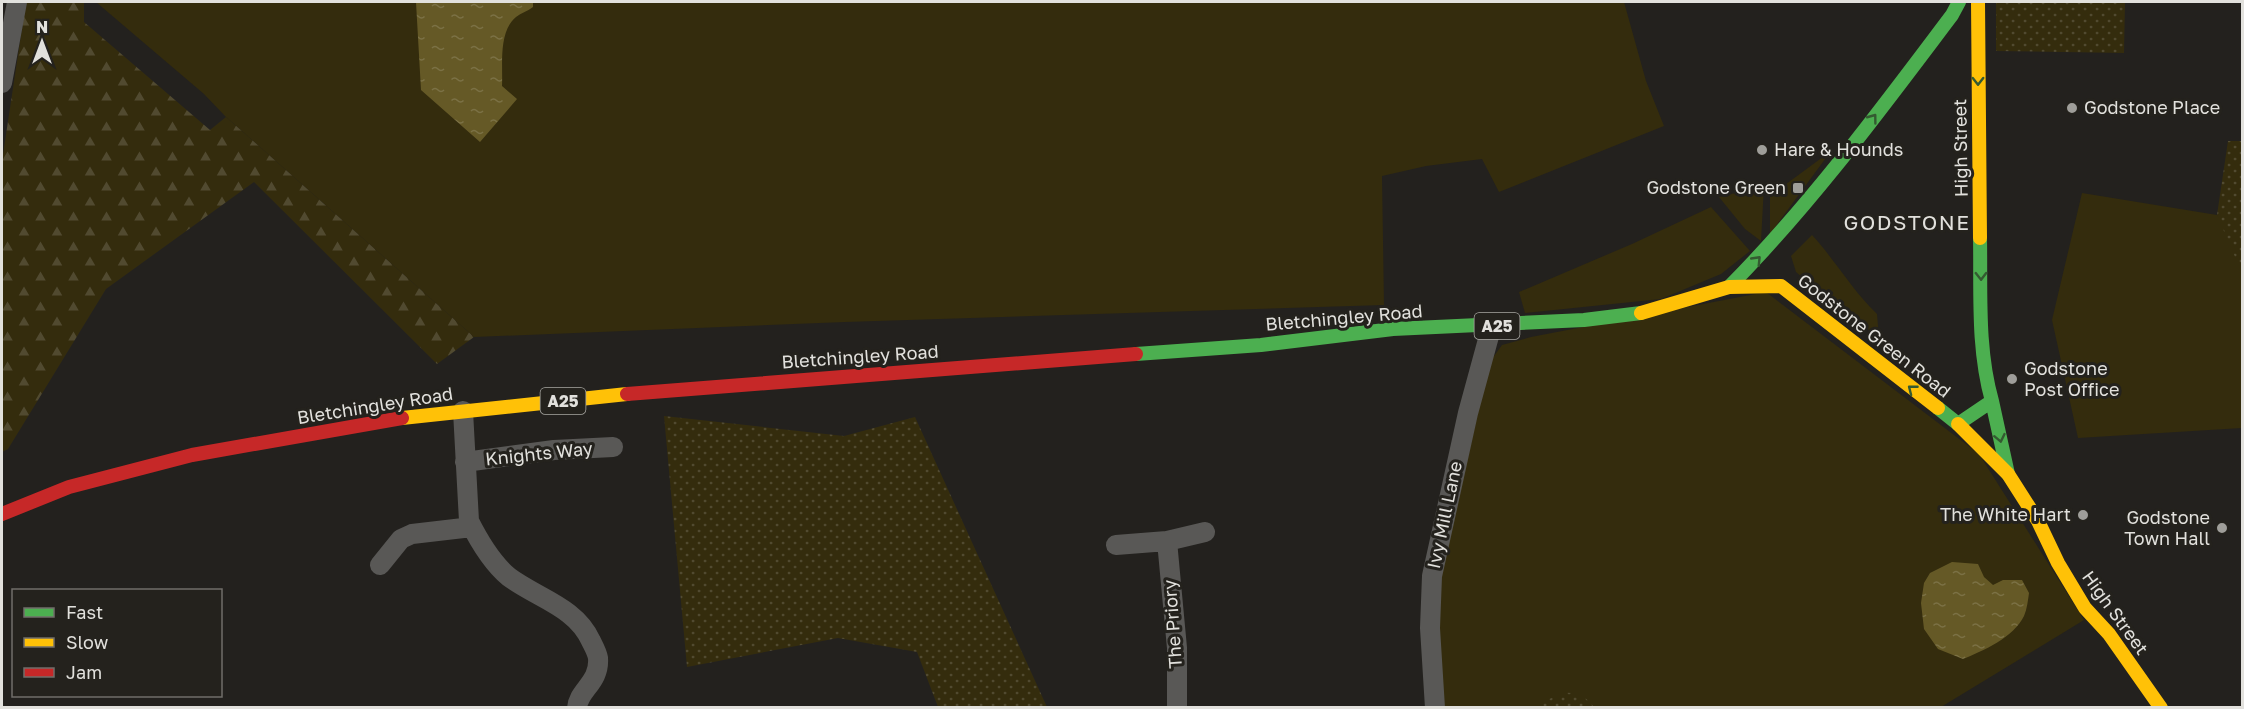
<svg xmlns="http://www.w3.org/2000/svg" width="2244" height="709" font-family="'Golos Text',sans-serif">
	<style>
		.grass { fill: #342c0d }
		.forest { fill: url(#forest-firs) }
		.park { fill: url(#park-dots) }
		.water { fill: url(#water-ripples) }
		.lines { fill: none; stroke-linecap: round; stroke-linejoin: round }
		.street { stroke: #595856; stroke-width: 20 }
		.fast { stroke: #4caf50; stroke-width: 14 }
		.slow { stroke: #ffc107; stroke-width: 14 }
		.jam { stroke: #c62828; stroke-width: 14 }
		.oneway { stroke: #345a31 }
		.poi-dot { fill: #9f9e9a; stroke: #24221d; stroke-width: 2 }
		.labels { text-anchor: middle; stroke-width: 6; stroke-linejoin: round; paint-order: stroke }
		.shield { fill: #24221d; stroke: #a9a8a3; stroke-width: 1.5 }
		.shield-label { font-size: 16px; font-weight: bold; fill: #e2e1dd }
		.poi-label { font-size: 18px; fill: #e2e1dd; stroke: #24221d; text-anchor: start }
		.street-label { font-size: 18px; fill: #e2e1dd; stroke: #24221d }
		.quarter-label { font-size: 21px; letter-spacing: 1.5px; fill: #e2e1dd; stroke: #24221d }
	</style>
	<defs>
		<pattern id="forest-firs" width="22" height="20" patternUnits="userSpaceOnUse" patternTransform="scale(1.5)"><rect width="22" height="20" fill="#342c0d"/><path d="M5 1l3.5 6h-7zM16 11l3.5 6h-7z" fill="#514a30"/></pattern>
		<pattern id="park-dots" width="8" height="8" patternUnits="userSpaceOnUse" patternTransform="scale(1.5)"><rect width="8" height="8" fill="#342c0d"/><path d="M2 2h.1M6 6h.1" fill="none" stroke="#514a30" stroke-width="1.8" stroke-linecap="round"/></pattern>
		<pattern id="water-ripples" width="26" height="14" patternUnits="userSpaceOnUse" patternTransform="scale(1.5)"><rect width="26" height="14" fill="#655926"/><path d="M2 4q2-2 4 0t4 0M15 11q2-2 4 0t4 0" fill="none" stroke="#7b7145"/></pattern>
	</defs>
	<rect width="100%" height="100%" fill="#23211e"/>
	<path class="grass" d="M96 2H1624L1646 81 1664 126 1499 192 1482 159 1426 166 1382 176 1384 305 845 322 474 337 226 117 204 94Z
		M1831 151 1770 234V196Z
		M1764 186 1761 241 1745 229 1719 197Z
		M2082 193 2217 215 2229 233 2242 270V428L2078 438 2052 320Z
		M1711 207 1750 251 1721 274 1661 299 1525 313 1519 292 1632 244Z
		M1812 235C1835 260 1852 290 1877 314L1879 338 1812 286 1796 272 1791 256Z
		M1766 292 1979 454 2084 620 1941 707 1442 708 1437 595 1489 363 1502 345 1531 337Z"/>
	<path class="forest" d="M26 2H84V22L210 130 226 117 474 337 437 364 254 182 106 289 8 449 2 452V161Z"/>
	<path class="park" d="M1996 2H2125L2124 53 1996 51Z
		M2228 141H2242V273L2217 215Z
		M664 416 844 436 915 417 1047 707H938L917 652 838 638 687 667Z
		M1563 693C1578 692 1585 696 1594 707H1539L1547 700Z"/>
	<path class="water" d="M416 2H533V7C528 11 521 13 516 17 498 32 503 65 502 86L517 99 480 142 421 90Z
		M1952 562 1978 564 1984 577 1993 585 2003 580H2022L2029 593C2028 600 2027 609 2024 616 2014 637 1983 651 1963 659L1938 649 1924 629 1921 603 1924 583 1930 573Z"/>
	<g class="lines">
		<path class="street" d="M2 83 17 2
			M463 411 469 521C479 541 492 563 509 577 537 598 576 607 591 641 594 647 597 652 598 658 600 683 578 690 577 708
			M465 462 554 450 613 447
			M1116 545 1167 541
			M380 565 401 539 412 534 472 527
			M1177 708V648L1167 541 1205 532
			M1435 708 1430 628 1432 576 1468 413 1489 336V326"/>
		<path class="fast" d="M1729 287C1812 203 1881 109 1952 15L1959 2
			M1136 354 1261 345 1393 329 1584 320 1641 313
			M1992 401 2008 474
			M1938 408 1958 424 1992 401C1977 348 1981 292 1980 238"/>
		<path class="slow" d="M1978 2 1980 238
			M1641 313 1729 287 1781 286 1938 408
			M402 418 627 394
			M1958 424 2008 474 2038 521 2058 563 2085 608 2109 634 2161 708"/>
		<path class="jam" d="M627 394 1136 354
			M2 514 69 487 192 455 402 418"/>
	</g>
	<defs><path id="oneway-chevron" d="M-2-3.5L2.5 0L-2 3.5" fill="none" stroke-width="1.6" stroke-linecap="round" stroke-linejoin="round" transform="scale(1.5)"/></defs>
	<g class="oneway">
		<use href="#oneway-chevron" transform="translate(1978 81) rotate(90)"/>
		<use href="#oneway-chevron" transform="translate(1873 118) rotate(-53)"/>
		<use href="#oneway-chevron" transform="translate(1757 260) rotate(-46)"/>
		<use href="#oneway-chevron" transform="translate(1981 276) rotate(89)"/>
		<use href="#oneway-chevron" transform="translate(1912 389) rotate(-142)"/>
		<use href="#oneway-chevron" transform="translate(2000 438) rotate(78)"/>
	</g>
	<g class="poi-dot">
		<circle cx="2072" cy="108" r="6"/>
		<circle cx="1762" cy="150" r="6"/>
		<rect x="1792" y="182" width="12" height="12" rx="3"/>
		<circle cx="2012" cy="379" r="6"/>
		<circle cx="2083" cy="515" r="6"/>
		<circle cx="2222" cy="528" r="6"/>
	</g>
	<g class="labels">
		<g class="shield">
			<rect x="1474.5" y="313" width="45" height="26" rx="4.5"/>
			<rect x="540.5" y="388" width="45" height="26" rx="4.5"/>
		</g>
		<g class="shield-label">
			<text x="1497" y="332">A25</text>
			<text x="563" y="407">A25</text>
		</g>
		<g class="poi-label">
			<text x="2084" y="114">Godstone Place</text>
			<text x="1774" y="156">Hare &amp; Hounds</text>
			<text x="1786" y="194" text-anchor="end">Godstone Green</text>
			<text x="2024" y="375">Godstone<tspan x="2024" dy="21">Post Office</tspan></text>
			<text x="2071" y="521" text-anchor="end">The White Hart</text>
			<text x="2210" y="524" text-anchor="end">Godstone<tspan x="2210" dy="21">Town Hall</tspan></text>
		</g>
		<g class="street-label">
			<text transform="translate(1961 148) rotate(-91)" y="6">High Street</text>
			<text transform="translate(1344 318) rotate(-5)" y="6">Bletchingley Road</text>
			<text transform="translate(1874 336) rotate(38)" y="6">Godstone Green Road</text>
			<text transform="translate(860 357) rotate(-4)" y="6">Bletchingley Road</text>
			<text transform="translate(375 406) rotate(-9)" y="6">Bletchingley Road</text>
			<text transform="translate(539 454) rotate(-6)" y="6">Knights Way</text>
			<text transform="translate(1445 515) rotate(-78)" y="6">Ivy Mill Lane</text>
			<text transform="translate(2115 613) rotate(54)" y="6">High Street</text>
			<text transform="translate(1173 624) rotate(-94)" y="6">The Priory</text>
		</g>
		<g class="quarter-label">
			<text x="1907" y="230">GODSTONE</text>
		</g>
	</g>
	<rect width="2244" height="709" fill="none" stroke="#e2e1dd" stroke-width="6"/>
	<rect x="12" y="589" width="210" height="108" fill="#24221d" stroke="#706e6a" stroke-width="1.5"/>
	<rect x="24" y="608" width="30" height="9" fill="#4caf50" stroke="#706e6a" stroke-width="1.5"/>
	<text x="66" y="619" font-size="18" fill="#e2e1dd">Fast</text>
	<rect x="24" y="638" width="30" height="9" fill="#ffc107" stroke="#706e6a" stroke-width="1.5"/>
	<text x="66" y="649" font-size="18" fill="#e2e1dd">Slow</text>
	<rect x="24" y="668" width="30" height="9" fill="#c62828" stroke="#706e6a" stroke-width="1.5"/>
	<text x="66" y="679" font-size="18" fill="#e2e1dd">Jam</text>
	<g transform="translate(42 42)" stroke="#24221d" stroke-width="4.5" paint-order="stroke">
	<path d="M0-4.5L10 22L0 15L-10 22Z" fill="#e2e1dd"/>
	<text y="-9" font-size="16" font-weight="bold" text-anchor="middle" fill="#e2e1dd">N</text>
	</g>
</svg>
